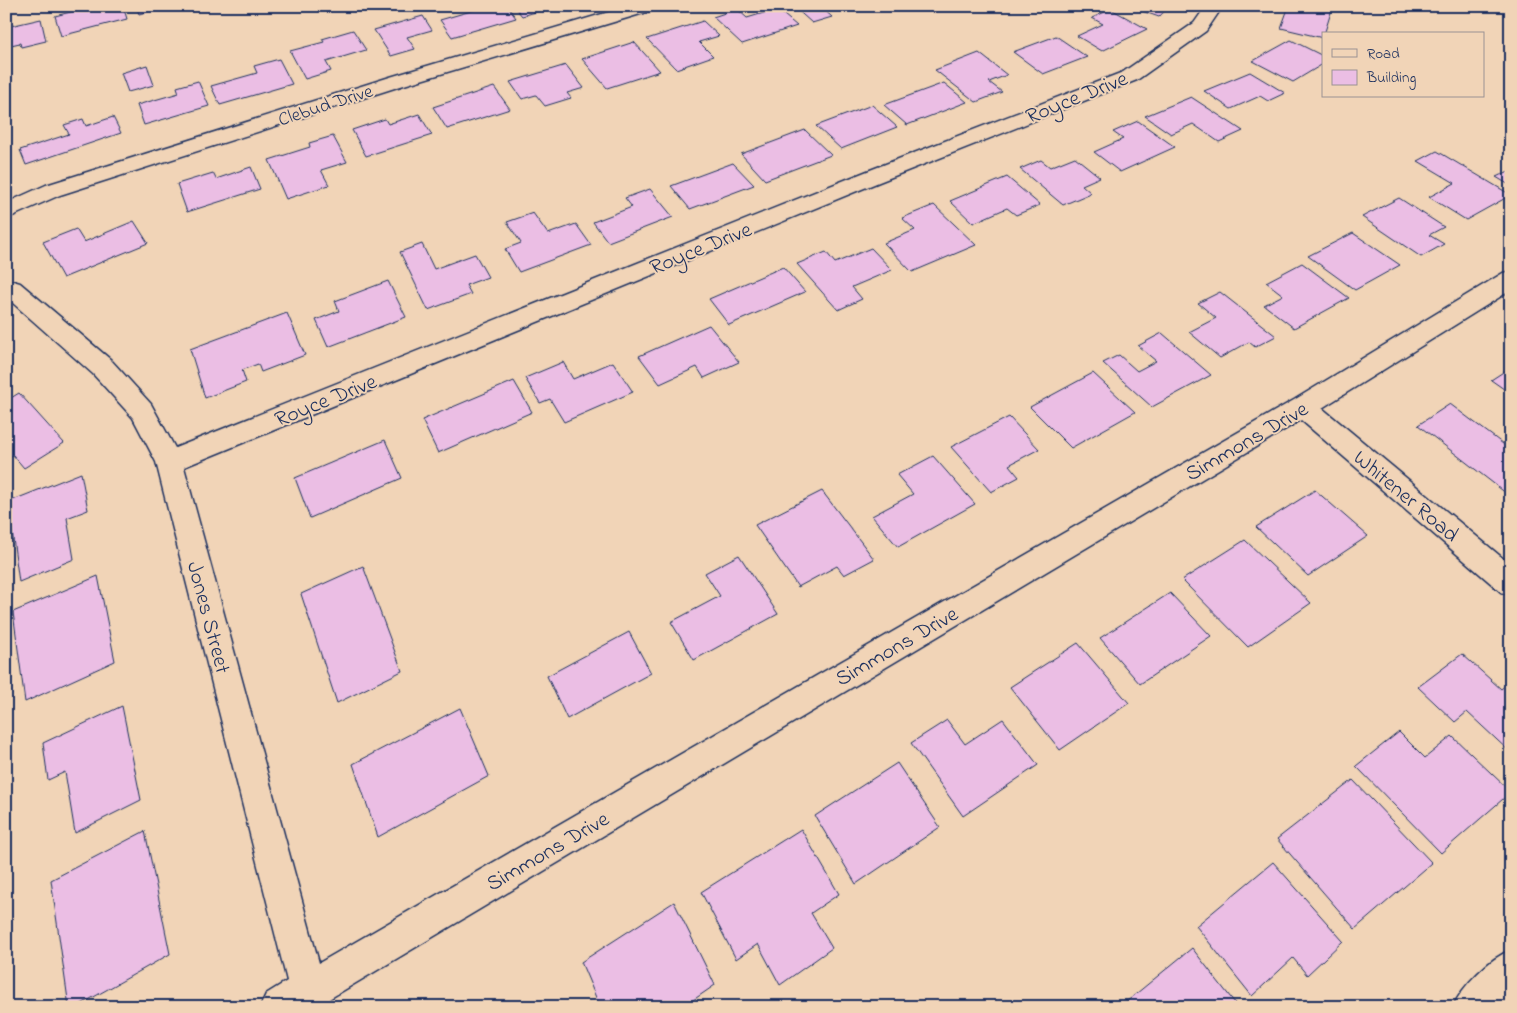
<svg xmlns="http://www.w3.org/2000/svg" width="1517" height="1013" font-family="'Indie Flower',sans-serif">
	<style>
		.building { fill: #ebbee4; stroke: #1b2f5e }
		.lines { fill: none; stroke-linecap: round; stroke-linejoin: round }
		.minor-casing { stroke: #1b2f5e; stroke-width: 3 }
		.minor { fill: #f1d4b7; fill-rule: evenodd }
		.labels { text-anchor: middle; stroke-width: 4; stroke-linejoin: round; paint-order: stroke }
		.far-street-label { font-size: 19px; fill: #1b2f5e; stroke: #f1d4b7 }
		.street-label { font-size: 22px; fill: #1b2f5e; stroke: #f1d4b7 }
	</style>
	<rect width="100%" height="100%" fill="#f1d4b7"/>
	<filter id="ink" filterUnits="userSpaceOnUse"><feTurbulence type="fractalNoise" baseFrequency=".02" numOctaves="2"/><feDisplacementMap in="SourceGraphic" scale="10" xChannelSelector="R" yChannelSelector="G"/><feConvolveMatrix kernelMatrix="1 2 1 2 8 2 1 2 1" color-interpolation-filters="sRGB"/></filter>
	<g filter="url(#ink)">
		<path class="building" d="M94 6H123L127 19 61 36 55 16Z
			M136 6H167L139 14Z
			M488 6H507L516 18 452 37 440 20Z
			M514 6H556L522 16Z
			M793 6H827L822 8 832 17 812 23Z
			M1128 6H1169L1159 17Z
			M1289 6H1321L1332 9 1323 38 1281 28Z
			M737 9 747 18 777 9 797 26 742 44 713 17Z
			M1111 9 1147 29 1102 51 1077 36 1103 24 1092 18Z
			M423 16 432 30 407 37 415 49 391 56 374 30Z
			M41 19 46 41 21 47 20 43 6 46V27Z
			M703 21 719 36 699 42 713 56 676 69 647 39Z
			M353 30 366 50 326 62 331 71 305 79 290 51 324 42 322 39Z
			M1056 36 1087 57 1043 74 1013 52Z
			M1291 40 1323 56V64L1293 82 1253 61Z
			M634 42 660 71 607 88 582 59Z
			M979 53 1007 75 989 82 1002 92 976 102 935 70Z
			M279 59 292 84 220 105 211 86 257 73 254 66Z
			M147 65 154 85 128 92 121 73Z
			M566 65 584 88 567 93 571 98 545 106 536 95 522 99 510 82Z
			M1250 72 1285 93 1268 101 1260 96 1231 109 1204 91Z
			M198 81 209 106 144 125 137 105 179 93 177 87Z
			M944 83 967 102 907 125 884 105Z
			M494 87 510 109 447 129 433 107Z
			M1191 97 1243 131 1219 142 1193 124 1171 134 1145 116Z
			M872 105 897 127 841 149 816 126Z
			M419 114 432 135 366 156 352 130 385 119 388 124Z
			M113 117 121 133 26 165 20 150 69 134 64 125 83 119 86 126Z
			M1138 121 1175 147 1120 172 1094 152 1123 139 1113 132Z
			M805 130 831 155 765 180 741 154Z
			M333 136 347 162 321 170 329 185 286 199 269 160 310 147 309 143Z
			M1437 151 1511 195 1466 220 1429 197 1455 183 1418 161Z
			M1075 157 1100 177 1082 185 1091 193 1063 205 1020 169 1041 160 1050 167Z
			M733 163 754 185 690 209 671 186Z
			M251 167 260 189 187 212 177 184 213 173 216 179Z
			M1511 170V186L1496 177Z
			M1007 177 1040 205 1016 215 1007 208 973 223 950 201Z
			M650 189 673 217 608 242 593 222 632 207 625 198Z
			M1399 198 1444 227 1429 235 1444 244 1421 257 1362 217Z
			M934 205 976 245 912 272 884 243 915 230 902 218Z
			M533 213 548 234 576 224 591 245 519 272 505 249 521 243 507 222Z
			M134 221 148 243 63 278 43 242 76 229 84 242Z
			M1353 233 1400 265 1355 290 1308 256Z
			M422 244 434 269 475 254 488 277 466 285 471 294 428 310 400 252Z
			M871 248 892 270 852 287 862 299 838 310 797 264 826 252 835 263Z
			M1302 263 1349 298 1294 328 1264 305 1283 295 1266 282Z
			M783 267 805 292 729 325 709 299Z
			M388 281 406 317 328 347 316 320 339 311 335 301Z
			M1220 292 1276 336 1255 347 1249 342 1220 358 1189 332 1216 318 1198 303Z
			M287 313 305 355 261 372 258 364 242 370 246 382 205 398 190 349Z
			M709 325 739 362 704 378 697 367 660 384 639 356Z
			M1162 333 1211 375 1152 407 1103 363 1119 355 1137 371 1156 361 1138 346Z
			M563 362 573 379 613 362 633 392 564 422 550 399 540 403 525 378Z
			M1511 367V394L1491 380Z
			M1093 373 1135 412 1071 448 1030 407Z
			M514 381 532 412 438 453 422 420Z
			M19 393 64 443 24 468 13 455 6 459V401Z
			M1450 404 1511 450V497L1418 425Z
			M1009 417 1039 449 1009 465 1019 477 991 492 951 447Z
			M385 440 402 478 310 518 295 478Z
			M933 456 975 504 898 547 872 516 913 494 897 475Z
			M81 473 88 510 67 518 74 559 19 582 8 502Z
			M1315 490 1368 536 1308 576 1256 527Z
			M822 491 874 559 844 575 837 566 798 587 755 525Z
			M1245 540 1311 603 1248 647 1182 580Z
			M739 555 778 614 694 660 671 622 720 596 705 573Z
			M363 566 402 671 337 703 301 594Z
			M98 576 115 661 25 702 13 612Z
			M1170 593 1211 636 1140 684 1100 638Z
			M629 632 651 673 567 719 547 676Z
			M1078 643 1129 703 1060 750 1010 687Z
			M1462 654 1501 689 1511 681V753L1467 712 1455 722 1418 687Z
			M122 706 141 800 75 833 65 772 48 780 43 743Z
			M460 708 489 776 378 837 353 764Z
			M1003 719 1038 765 963 816 911 743 947 720 965 744Z
			M1399 732 1425 758 1452 736 1511 792 1441 853 1356 766Z
			M897 763 940 827 856 884 815 816Z
			M1353 780 1432 863 1355 929 1277 839Z
			M801 829 839 894 811 913 832 948 780 985 758 944 736 959 701 892Z
			M145 831 170 954 76 1007H69L51 880Z
			M1273 862 1343 941 1307 975 1293 958 1252 996 1196 926Z
			M674 902 715 985 683 1007H600L581 962Z
			M1192 948 1238 1007H1120Z"/>
		<g class="lines">
			<defs>
				<path id="minor" d="M629 6H656L654 10 404 85 60 195 6 219V203L46 185 390 77Z
					M1206 6H1223L1206 31 1137 80 879 182 184 467 319 963 1294 400 1503 273 1511 271V290L1322 408 1511 565V596L1501 592 1301 420 329 999 330 1007H260L266 994 287 981 156 462 133 418 93 374 6 297V279L20 283 111 360 151 404 175 448 865 172 1123 72 1194 23Z
					M1511 950V995L1499 1007H1453C1462 986 1490 958 1511 950Z"/>
			</defs>
			<use href="#minor" class="minor-casing"/>
			<use href="#minor" class="minor"/>
		</g>
	</g>
	<g class="labels">
		<g class="far-street-label">
			<text transform="translate(325 104) rotate(-18)" y="7">Clebud Drive</text>
		</g>
		<g class="street-label">
			<text transform="translate(1076 96) rotate(-22)" y="8">Royce Drive</text>
			<text transform="translate(700 247) rotate(-22)" y="8">Royce Drive</text>
			<text transform="translate(325 399) rotate(-22)" y="8">Royce Drive</text>
			<text transform="translate(1246 440) rotate(-30)" y="8">Simmons Drive</text>
			<text transform="translate(1407 495) rotate(40)" y="8">Whitener Road</text>
			<text transform="translate(210 617) rotate(75)" y="8">Jones Street</text>
			<text transform="translate(896 645) rotate(-30)" y="8">Simmons Drive</text>
			<text transform="translate(547 850) rotate(-30)" y="8">Simmons Drive</text>
		</g>
	</g>
	<rect width="1517" height="1013" fill="none" stroke="#f1d4b7" stroke-width="25"/>
	<rect x="12" y="12" width="1492" height="988" fill="none" stroke="#1b2f5e" stroke-width="2" filter="url(#ink)"/>
	<rect x="1322" y="32" width="162" height="65" fill="#f1d4b7" stroke="#9b9293"/>
	<rect x="1332" y="49" width="25" height="8" fill="#f1d4b7" stroke="#9b9293"/>
	<text x="1367" y="58" font-size="15" fill="#1b2f5e">Road</text>
	<rect x="1332" y="70" width="25" height="15" fill="#ebbee4" stroke="#9b9293"/>
	<text x="1367" y="82" font-size="15" fill="#1b2f5e">Building</text>
</svg>
